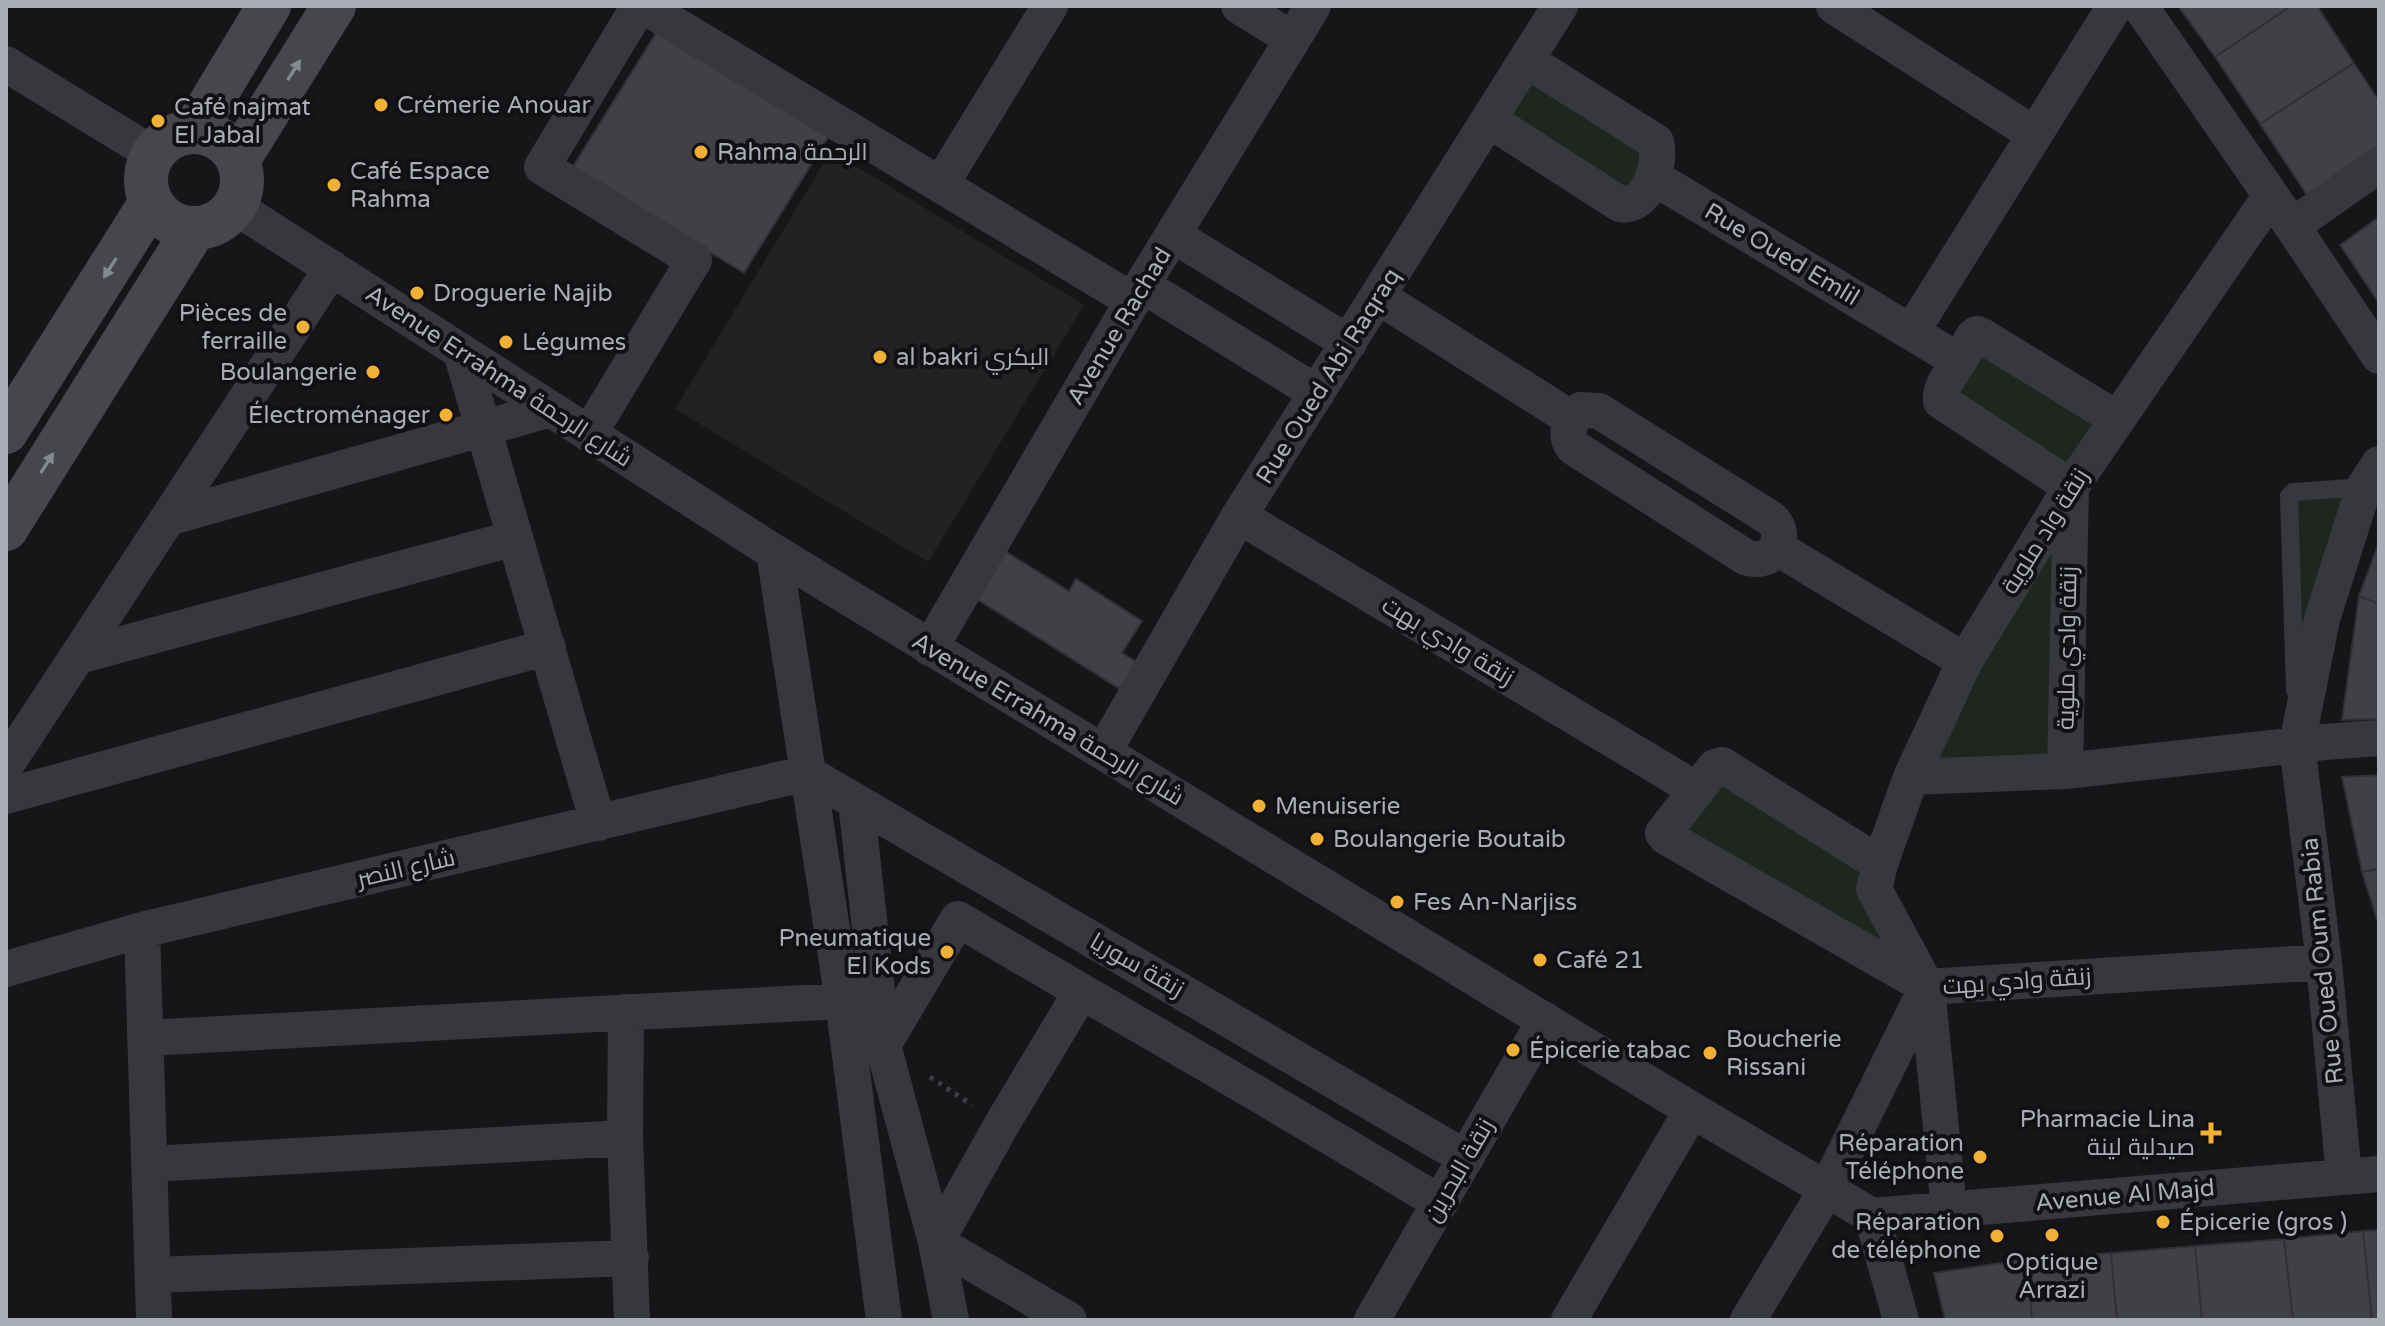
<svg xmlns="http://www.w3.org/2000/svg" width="2385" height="1326" font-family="'Varela Round',Cairo,sans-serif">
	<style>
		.built { fill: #222225 }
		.green { fill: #1e261f }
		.building { fill: #404145; stroke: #303034; stroke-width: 2 }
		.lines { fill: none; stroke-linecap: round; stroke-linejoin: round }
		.path { stroke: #3d3f44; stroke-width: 5; stroke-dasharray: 4 6; stroke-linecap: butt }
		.lane { stroke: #37383d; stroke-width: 18 }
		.street { stroke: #37383d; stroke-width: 36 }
		.secondary { stroke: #45474d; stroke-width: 44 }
		.oneway { fill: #858993 }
		.poi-dot { fill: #f2b134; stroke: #111113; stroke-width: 3 }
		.labels { text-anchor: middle; stroke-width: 8; stroke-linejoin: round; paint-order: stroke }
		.poi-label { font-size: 24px; fill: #a8adb8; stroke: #111113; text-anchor: start }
		.street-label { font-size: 24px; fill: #a8adb8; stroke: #111113 }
	</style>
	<rect width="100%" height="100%" fill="#161618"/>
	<path class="built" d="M831 151 1084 305 928 562 675 409Z"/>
	<path class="green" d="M1526 60 1656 142 1635 202 1489 120Z
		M1973 337 2117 419 2071 487 2053 760 1911 777 2071 487 1944 386Z
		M2364 487 2297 744 2293 492Z
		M1723 770 1873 876 1927 987 1667 831Z"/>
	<path class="building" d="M2178 6H2291L2215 57Z
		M2291 6H2317L2354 63 2260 124 2215 57Z
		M658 30 829 136 744 273 572 168Z
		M2354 63 2379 101V149L2307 195 2260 124Z
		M2379 217V303L2340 245Z
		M2379 542V604L2359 596Z
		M1005 551 1069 591 1076 579 1142 621 1122 653 1148 669 1131 696 975 598Z
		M2359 596 2379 604V719L2342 720Z
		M2379 775V869L2362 872 2342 777Z
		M2379 869V926L2362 872Z
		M2379 1230V1320H2372L2363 1231Z
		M2363 1231 2372 1320H2293L2284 1239Z
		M2284 1239 2293 1320H2202L2195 1246Z
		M2195 1246 2202 1320H2117L2111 1253Z
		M2111 1253 2117 1320H2032L2027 1259Z
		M2027 1259 2032 1320H1945L1934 1273Z"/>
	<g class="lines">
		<path class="path" d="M930 1077 972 1105"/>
		<path class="lane" d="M2295 690 2289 496 2293 492 2364 487"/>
		<path class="street" d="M644 6 1133 301
			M1239 6 1292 39
			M1834 6 2034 134
			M2140 6 2292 226 2379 356
			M6 64 153 154
			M1489 120 1620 204C1647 209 1662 164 1656 142L1526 60
			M1653 177 1959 361 1973 337 1977 334 1982 336 2117 419
			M941 184 1050 6
			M234 206 774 552 1692 1110 1872 1216
			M2292 226 2379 165
			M1173 235 1349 343
			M1142 285 1317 393
			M1379 297 1572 419C1568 430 1566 437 1573 447L1747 558C1761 561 1768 558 1777 548L1965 661
			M1912 331 2115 6
			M461 352 598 823
			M1959 361C1952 373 1939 387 1941 401L2071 487 2065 771
			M1572 419 1581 410 1599 411 1770 518C1780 526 1781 535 1777 548
			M589 434 694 260 542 167 639 6
			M1239 516 1697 790
			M168 518 551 409
			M774 552 843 1001 884 1320
			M930 648 1142 285 1313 6
			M78 656 515 538
			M1104 751 1239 516 1560 6
			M6 765 332 268
			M1911 777 2065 771 2324 742 2379 738
			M6 796 548 647
			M856 802 883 1045 936 1242 951 1320
			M1880 864 1722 765 1715 767 1663 833 1666 837 1927 987 2324 962
			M142 930 154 1320
			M6 969 142 930 807 773 1466 1158
			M626 1012 625 1138 632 1320
			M145 1038 843 1001
			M883 1045 958 919C1118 1014 1281 1105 1440 1203
			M149 1164 625 1138
			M2344 1177 2324 962 2297 744 2322 619 2364 487 2379 464
			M1949 1209 1927 987 1874 889 1880 864 1911 777 1965 661 2071 487 2270 197
			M1872 1216 2379 1174
			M1872 1216 1901 1320
			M936 1242 1002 1124 1081 992
			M936 1242 1069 1320
			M153 1275 631 1258
			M1372 1320 1545 1020
			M1569 1320 1692 1110
			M1748 1320 1827 1189 1927 987"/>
		<path class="secondary" d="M146 180a48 48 0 1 1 96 0a48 48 0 1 1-96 0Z
			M193 132 269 6
			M238 160 334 6
			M6 432 151 202
			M6 529 195 228"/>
	</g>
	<defs><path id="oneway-solid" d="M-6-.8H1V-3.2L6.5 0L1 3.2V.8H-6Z" transform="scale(2)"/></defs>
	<g class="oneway">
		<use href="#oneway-solid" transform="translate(294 70) rotate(-58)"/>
		<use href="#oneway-solid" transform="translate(110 268) rotate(122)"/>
		<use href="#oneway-solid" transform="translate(47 463) rotate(-58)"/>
	</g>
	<g class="poi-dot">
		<circle cx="381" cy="105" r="8"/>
		<circle cx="158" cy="121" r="8"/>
		<circle cx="701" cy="152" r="8"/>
		<circle cx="334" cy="185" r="8"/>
		<circle cx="417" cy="293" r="8"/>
		<circle cx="303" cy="327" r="8"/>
		<circle cx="506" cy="342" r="8"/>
		<circle cx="880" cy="357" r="8"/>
		<circle cx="373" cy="372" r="8"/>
		<circle cx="446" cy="415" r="8"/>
		<circle cx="1259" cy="806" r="8"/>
		<circle cx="1317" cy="839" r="8"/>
		<circle cx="1397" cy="902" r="8"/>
		<circle cx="947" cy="952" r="8"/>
		<circle cx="1540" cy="960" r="8"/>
		<circle cx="1513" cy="1050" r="8"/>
		<circle cx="1710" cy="1053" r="8"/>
		<path d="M2207 1121h8v8h8v8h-8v8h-8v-8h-8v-8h8z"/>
		<circle cx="1980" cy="1157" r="8"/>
		<circle cx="2163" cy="1222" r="8"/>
		<circle cx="2052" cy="1235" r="8"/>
		<circle cx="1997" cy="1236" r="8"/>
	</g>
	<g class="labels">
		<g class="poi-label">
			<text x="397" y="113">Crémerie Anouar</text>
			<text x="174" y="115">Café najmat<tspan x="174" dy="28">El Jabal</tspan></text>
			<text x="717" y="160">Rahma الرحمة</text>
			<text x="350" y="179">Café Espace<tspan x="350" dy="28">Rahma</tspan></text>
			<text x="433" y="301">Droguerie Najib</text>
			<text x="287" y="321" text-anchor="end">Pièces de<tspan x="287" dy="28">ferraille</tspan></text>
			<text x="522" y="350">Légumes</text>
			<text x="896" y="365">al bakri البكري</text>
			<text x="357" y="380" text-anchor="end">Boulangerie</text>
			<text x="430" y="423" text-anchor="end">Électroménager</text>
			<text x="1275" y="814">Menuiserie</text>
			<text x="1333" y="847">Boulangerie Boutaib</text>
			<text x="1413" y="910">Fes An-Narjiss</text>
			<text x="931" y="946" text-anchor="end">Pneumatique<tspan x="931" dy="28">El Kods</tspan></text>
			<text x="1556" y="968">Café 21</text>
			<text x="1726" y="1047">Boucherie<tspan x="1726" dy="28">Rissani</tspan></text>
			<text x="1529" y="1058">Épicerie tabac</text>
			<text x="2195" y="1127" text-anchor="end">Pharmacie Lina<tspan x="2195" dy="28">صيدلية لينة</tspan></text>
			<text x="1964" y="1151" text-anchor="end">Réparation<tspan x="1964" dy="28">Téléphone</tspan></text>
			<text x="1981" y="1230" text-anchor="end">Réparation<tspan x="1981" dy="28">de téléphone</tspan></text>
			<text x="2179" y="1230">Épicerie (gros )</text>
			<text x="2052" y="1270" text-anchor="middle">Optique<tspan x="2052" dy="28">Arrazi</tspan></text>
		</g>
		<g class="street-label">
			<text transform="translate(1782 254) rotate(31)" y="8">Rue Oued Emlil</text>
			<text transform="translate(1119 326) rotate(-59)" y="8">Avenue Rachad</text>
			<text transform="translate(499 376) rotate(33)" y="8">Avenue Errahma شارع الرحمة</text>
			<text transform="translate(1328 376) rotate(-58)" y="8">Rue Oued Abi Raqraq</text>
			<text transform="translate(2045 531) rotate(-58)" y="8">زنقة واد ملوية</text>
			<text transform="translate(1448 641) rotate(31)" y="8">زنقة وادي بهت</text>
			<text transform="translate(2067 648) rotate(-89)" y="8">زنقة وادي ملوية</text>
			<text transform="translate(1048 719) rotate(31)" y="8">Avenue Errahma شارع الرحمة</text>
			<text transform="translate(406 868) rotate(-13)" y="8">شارع النصر</text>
			<text transform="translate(2322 961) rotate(-96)" y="8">Rue Oued Oum Rabia</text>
			<text transform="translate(1137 965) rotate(30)" y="8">زنقة سوريا</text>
			<text transform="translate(2017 981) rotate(-4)" y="8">زنقة وادي بهت</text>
			<text transform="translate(1459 1170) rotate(-60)" y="8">زنقة البحرين</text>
			<text transform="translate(2125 1195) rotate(-5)" y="8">Avenue Al Majd</text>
		</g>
	</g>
	<rect width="2385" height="1326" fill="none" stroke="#a8adb8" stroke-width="16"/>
</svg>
